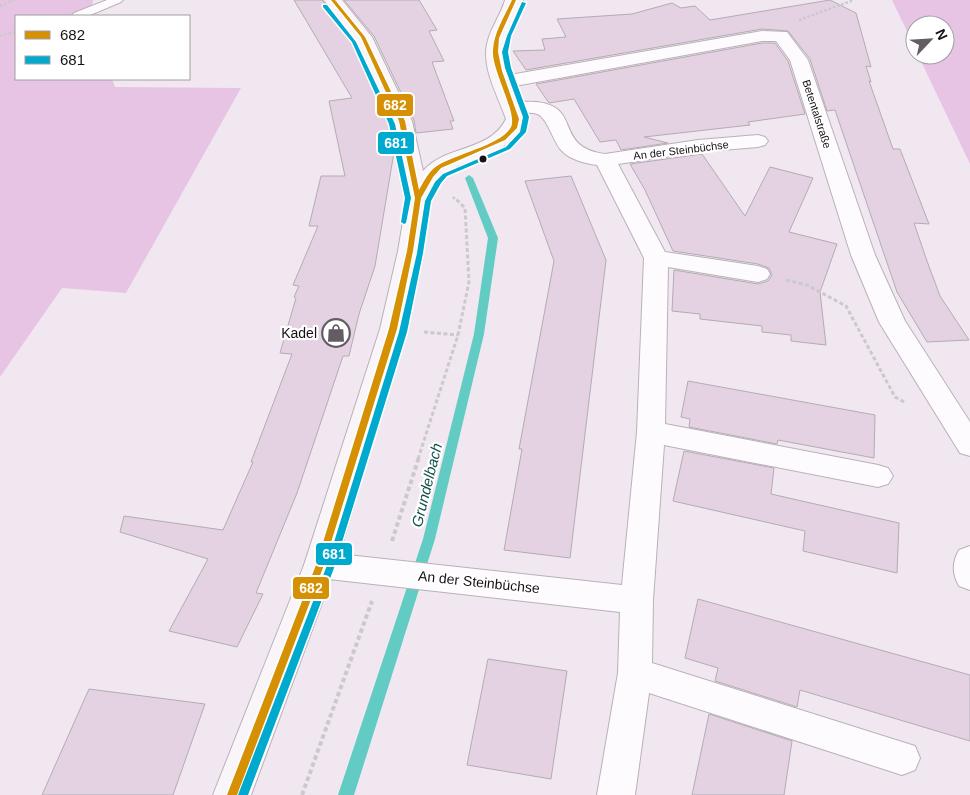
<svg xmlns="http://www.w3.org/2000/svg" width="970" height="795" font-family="Arial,sans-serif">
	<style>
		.green { fill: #e7c4e4 }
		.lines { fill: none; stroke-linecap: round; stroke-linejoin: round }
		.stream { fill: #62ccc4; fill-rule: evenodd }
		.building { fill: #e4d2e3; stroke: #b3acb2 }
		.lane-casing { stroke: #b9b1b8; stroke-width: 2 }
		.street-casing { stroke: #b9b1b8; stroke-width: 2 }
		.secondary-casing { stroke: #b9b1b8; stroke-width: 2 }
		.path-far2 { stroke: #ccc9cc; stroke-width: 2.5; stroke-dasharray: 2.5 2; stroke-linecap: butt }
		.path-far1 { stroke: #ccc9cc; stroke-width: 3; stroke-dasharray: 4 2.5; stroke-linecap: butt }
		.path { stroke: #ccc9cc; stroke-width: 4; stroke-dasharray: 4.5 3; stroke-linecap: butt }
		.lane { fill: #fdfbfd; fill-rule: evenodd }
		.street { fill: #fdfbfd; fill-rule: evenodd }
		.secondary { fill: #faf5f9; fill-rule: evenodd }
		.bus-1-casing { stroke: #fff; stroke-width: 3 }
		.bus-2-casing { stroke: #fff; stroke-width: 3 }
		.bus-1 { fill: #d59003; fill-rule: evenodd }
		.bus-2 { fill: #00a9ce; fill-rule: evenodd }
		.bus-dot { fill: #171116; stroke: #fff; stroke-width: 2 }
		.labels { text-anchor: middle; stroke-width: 4.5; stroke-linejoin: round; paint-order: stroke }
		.far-street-label { font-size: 11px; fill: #171116; stroke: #fff }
		.poi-label { font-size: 14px; fill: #171116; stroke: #fff; text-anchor: end }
		.street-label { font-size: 14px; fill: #171116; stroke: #fff }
		.water-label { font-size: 15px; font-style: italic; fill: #14514a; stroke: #fff }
		.line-badge { stroke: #fff; stroke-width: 2 }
		.badge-label { font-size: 14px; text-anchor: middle; font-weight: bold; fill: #fff }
	</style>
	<rect width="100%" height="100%" fill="#f1e7f0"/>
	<path class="green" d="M0 0H93L90 16H16V79H112L115 87 241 88 126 293 62 288 0 377Z
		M892 0H970V164L918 55H945V25H915V48Z"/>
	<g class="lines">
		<path class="stream" d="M469 175 473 178 498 238 484 334 435 539 354 795H338L423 539 474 334 488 238 465 178Z"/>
	</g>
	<path class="building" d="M294 0H322L352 39 390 122 395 146 375 266 359 314 349 356H343L297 493 256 593 263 594 237 647 169 631 208 559 120 532 124 516 223 530 253 462H251L292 354 280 353 296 298 294 297 299 286 293 285 318 226H309L321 176H345L329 101 352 98Z
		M344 0H419L437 30 429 31 444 61 432 62 454 121H450L453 129 416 133 414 120 374 36Z
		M830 0 856 13 871 67 866 66 871 82 869 81 893 149H900L929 224 914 223 927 261 940 296 969 340 927 342 897 292 835 110 827 111 810 59 788 31 762 29 526 70 513 51 545 50 542 39 566 37 557 19 632 14 672 3 681 8 695 6 710 20Z
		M762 43H775L788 61 805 114 748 122 750 125 644 137 668 143 621 150 616 140 600 142 574 99 549 103 536 84Z
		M702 154 745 216 770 167 813 178 789 232 837 244 820 292 826 345 791 341V335L762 332V326L700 319V314L672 311 674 270 758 284 768 281 772 275 769 268 758 264 673 251 645 190 630 164Z
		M571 176 606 260 570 558 504 550 522 449H519L554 261 525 181Z
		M688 381 875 415 874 458 778 440 777 444 689 427 690 419 681 417Z
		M684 451 774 468 771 494 899 523 897 573 803 551 805 531 673 501Z
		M698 599 970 675V741L800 690 797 707 715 681 718 668 685 658Z
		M488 659 567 671 551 779 467 765Z
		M89 689 205 704 173 795H42Z
		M709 714 792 741 784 795H692Z"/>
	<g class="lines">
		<defs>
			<path id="lane" d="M107 0H123L121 2 88 16H72L74 13Z"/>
			<path id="street" d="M762 31 787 32 808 60 875 255 905 321 970 422V456L960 453 879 322 851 255 790 60 776 41H762L504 88 497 86 494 82 497 78 504 76Z
				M513 102C526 102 540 100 552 106 576 117 560 148 605 154L698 140 758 135 765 137 768 141 765 145 758 147 698 152 618 164 665 252 758 266 767 269 770 274 767 279 758 282 668 267 665 424 878 465 888 468 893 476 888 484 878 487 664 445 653 600 652 663 915 746 920 758 915 770 902 775 649 693 635 795H597L618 673 620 612 320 578 309 574 304 565 309 556 320 552 622 585 637 432 644 258 597 165C584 163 570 160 561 150 553 141 547 117 537 114 528 111 516 115 506 112L503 108 506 104Z
				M970 546V590L959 586C952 574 952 562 959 550Z"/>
			<path id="secondary" d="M324 0H342L372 37 412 121 423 171C445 145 490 152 506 119 498 95 480 66 488 40 492 26 501 14 505 0H523C518 14 510 26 506 40 499 66 518 95 526 119L521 129 511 142 491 153 457 166 444 174 429 198 422 251 406 329 336 565 251 795H213L304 565 380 329 398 251 407 198 392 121 354 38Z"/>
		</defs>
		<use href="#lane" class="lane-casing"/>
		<use href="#street" class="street-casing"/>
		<use href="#secondary" class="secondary-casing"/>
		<path class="path-far2" d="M0 6 14 0
			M799 20 854 0
			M0 36 16 32
			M453 197 456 200"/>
		<path class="path-far1" d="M786 280 807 285 846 306 895 397 906 403
			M424 332 458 335
			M418 459 458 335 469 282 465 208 455 198"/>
		<path class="path" d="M392 541 419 457
			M302 795 372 601"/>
		<use href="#lane" class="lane"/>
		<use href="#street" class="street"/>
		<use href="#secondary" class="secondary"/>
		<defs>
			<path id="bus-1" d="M331 0H335L365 37 405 121 419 190C424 181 429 171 437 166 455 154 502 145 511 127 518 114 491 69 493 50 494 32 505 16 512 0H516L499 38 498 52 502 71 519 119 517 128 505 140 441 168 433 177 421 198 413 251 397 329 324 565 237 795H227L316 565 389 329 407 251 415 198 399 121 361 37Z"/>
			<path id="bus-2" d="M522 2 526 3 511 36 508 52 511 68 529 117 526 132 510 149 447 176 441 183 431 201 423 253 407 332 334 568 248 795H238L326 568 399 332 417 253 425 201 435 182 443 174 506 147 520 132 523 117 505 68 502 52 507 36Z
				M323 5H327L356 42 395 124 411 198 406 223 404 224 401 222 405 198 389 124 352 42 323 7Z"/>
		</defs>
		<use href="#bus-1" class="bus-1-casing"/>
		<use href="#bus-2" class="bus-2-casing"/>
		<use href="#bus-1" class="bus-1"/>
		<use href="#bus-2" class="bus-2"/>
	</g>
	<defs>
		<symbol id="shop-ring" viewBox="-11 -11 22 22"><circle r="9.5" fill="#fff" stroke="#635c62" stroke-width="1.5"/><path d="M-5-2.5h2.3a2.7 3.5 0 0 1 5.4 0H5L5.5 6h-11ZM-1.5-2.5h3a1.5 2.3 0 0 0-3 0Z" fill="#635c62"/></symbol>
	</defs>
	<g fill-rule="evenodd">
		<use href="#shop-ring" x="320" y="317" width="32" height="32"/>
	</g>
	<circle class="bus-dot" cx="483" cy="159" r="4.5"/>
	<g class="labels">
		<g class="far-street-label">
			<text transform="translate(817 114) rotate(72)" y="4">Betentalstraße</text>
			<text transform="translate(681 150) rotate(-7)" y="4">An der Steinbüchse</text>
		</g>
		<g class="poi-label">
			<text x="317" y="338">Kadel</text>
		</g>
		<g class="street-label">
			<text transform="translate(479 582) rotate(6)" y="5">An der Steinbüchse</text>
		</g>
		<g class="water-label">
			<text transform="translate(427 485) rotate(-76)" y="5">Grundelbach</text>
		</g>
	</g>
	<g class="line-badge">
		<rect x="376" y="93" width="38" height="24" rx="5" fill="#d59003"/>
		<rect x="377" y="131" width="38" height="24" rx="5" fill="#00a9ce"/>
		<rect x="315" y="542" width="38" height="24" rx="5" fill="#00a9ce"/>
		<rect x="292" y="576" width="38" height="24" rx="5" fill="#d59003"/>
	</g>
	<g class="badge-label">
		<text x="395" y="110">682</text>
		<text x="396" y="148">681</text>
		<text x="334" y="559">681</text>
		<text x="311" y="593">682</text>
	</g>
	<rect x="15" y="15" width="175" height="65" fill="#ffffff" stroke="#a2a0a2"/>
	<rect x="25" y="31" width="25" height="8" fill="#d59003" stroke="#a2a0a2"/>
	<text x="60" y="40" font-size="15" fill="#171116">682</text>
	<rect x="25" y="56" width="25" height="8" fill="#00a9ce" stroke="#a2a0a2"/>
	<text x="60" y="65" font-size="15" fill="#171116">681</text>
	<g transform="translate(930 40) rotate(65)"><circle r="24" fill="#ffffff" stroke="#a2a0a2"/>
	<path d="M0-4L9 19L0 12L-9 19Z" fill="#635c62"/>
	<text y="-8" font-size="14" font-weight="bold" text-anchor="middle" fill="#171116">N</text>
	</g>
</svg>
